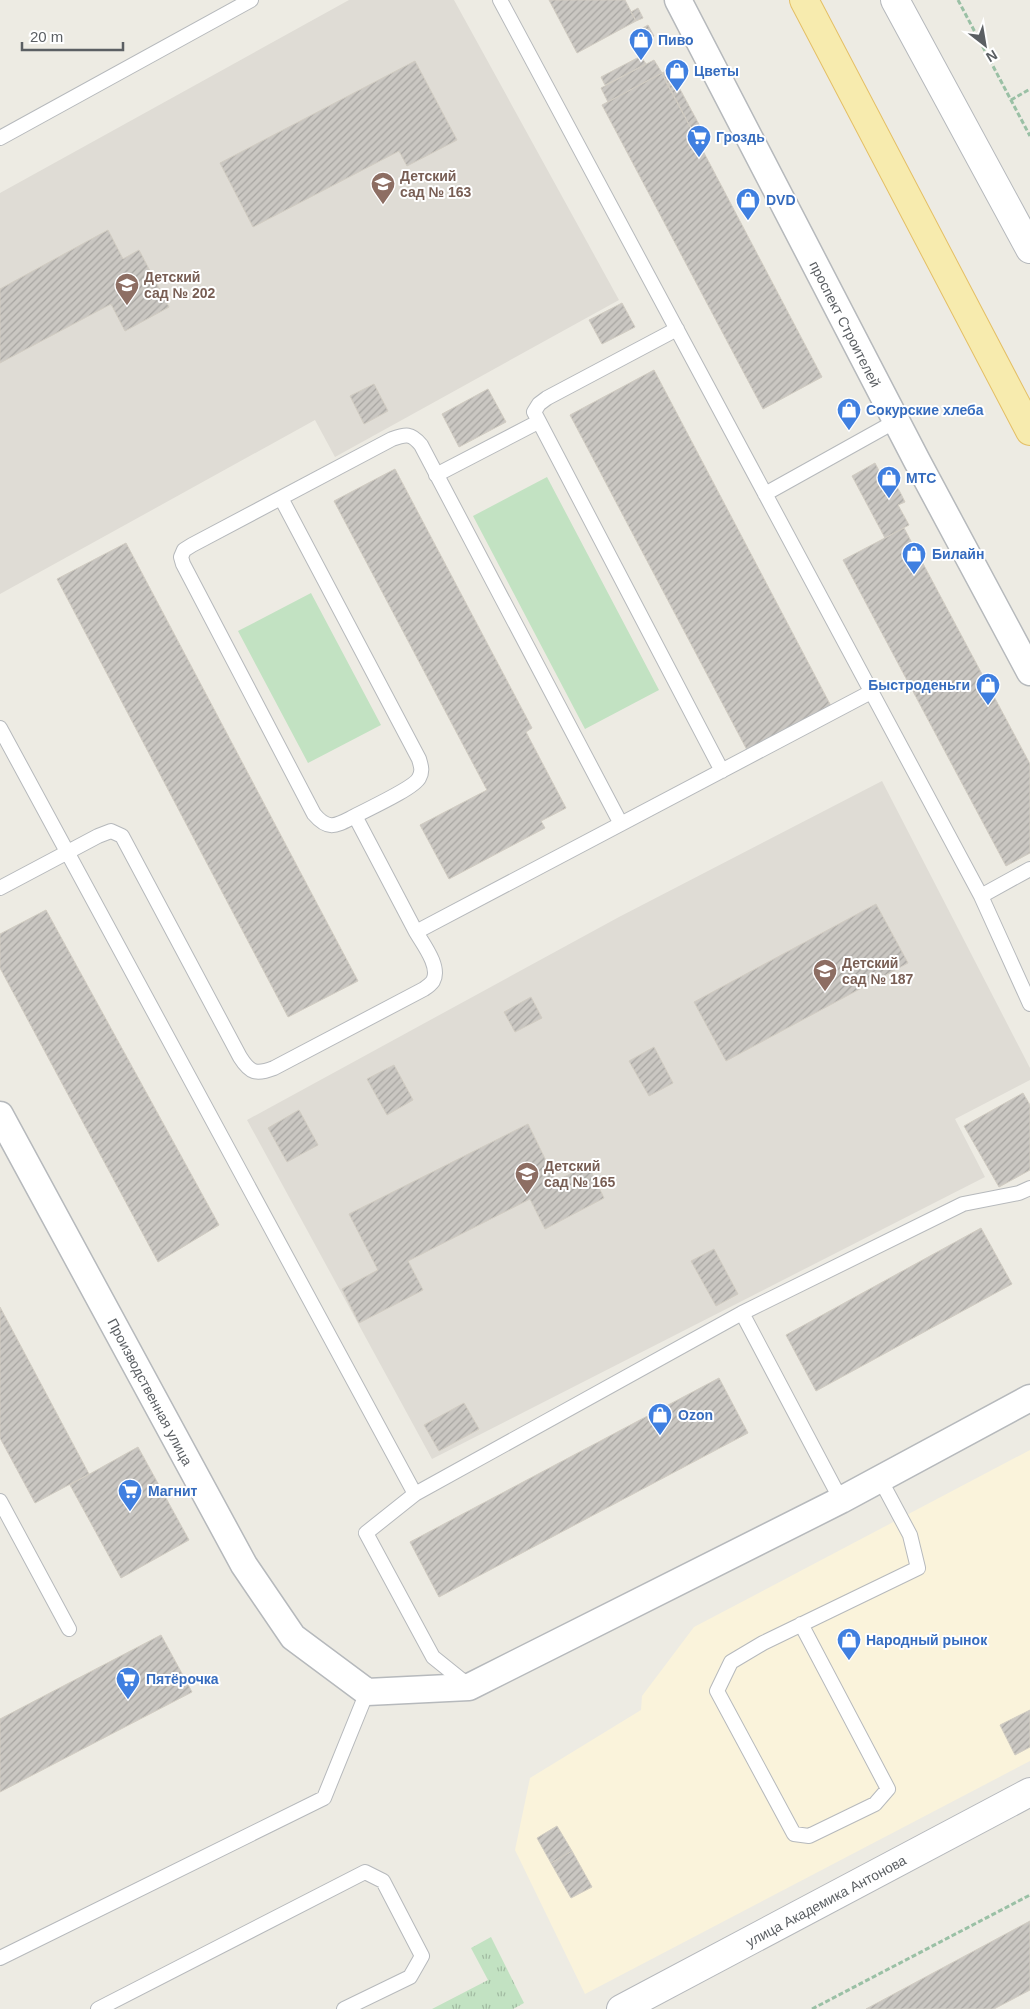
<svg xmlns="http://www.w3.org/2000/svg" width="1030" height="2009" font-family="Arial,sans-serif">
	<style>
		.commercial { fill: #faf3db }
		.education { fill: #dfdcd5 }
		.grass { fill: url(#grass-tufts) }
		.park { fill: #c2e2c2 }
		.building { fill: url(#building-hatch); stroke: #d1ccc2 }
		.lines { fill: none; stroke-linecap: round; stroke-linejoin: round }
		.lane-casing { stroke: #b6b9bc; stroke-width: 16 }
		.street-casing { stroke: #b6b9bc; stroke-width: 29 }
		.secondary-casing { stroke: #b5b8bc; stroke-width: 30 }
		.primary-casing { stroke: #e4bf65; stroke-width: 30 }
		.path { stroke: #9ac0a5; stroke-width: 3; stroke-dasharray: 5 2.5; stroke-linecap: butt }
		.lane { stroke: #fff; stroke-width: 14 }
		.street { stroke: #fff; stroke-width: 26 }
		.secondary { stroke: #fff; stroke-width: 28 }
		.primary { stroke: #f7ebae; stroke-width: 28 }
		.labels { text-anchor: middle; stroke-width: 4; stroke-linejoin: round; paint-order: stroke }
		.shop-label { font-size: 14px; font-weight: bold; fill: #366cbe; stroke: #fff; text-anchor: start }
		.education-label { font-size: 14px; font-weight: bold; fill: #785e54; stroke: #fff; text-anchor: start }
		.street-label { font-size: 14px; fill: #5b5f63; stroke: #fff }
	</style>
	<defs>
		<pattern id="grass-tufts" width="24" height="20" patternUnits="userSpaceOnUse" patternTransform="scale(1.25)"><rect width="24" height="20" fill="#c2e2c2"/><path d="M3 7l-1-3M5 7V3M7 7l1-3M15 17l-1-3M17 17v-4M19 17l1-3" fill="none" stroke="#a1baa1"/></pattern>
		<pattern id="building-hatch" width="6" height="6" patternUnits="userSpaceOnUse" patternTransform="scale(1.25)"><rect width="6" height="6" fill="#cac7c2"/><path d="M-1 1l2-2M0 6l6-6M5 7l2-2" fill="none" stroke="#a7a5a1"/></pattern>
	</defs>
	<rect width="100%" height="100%" fill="#edebe3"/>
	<path class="commercial" d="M1030 1450V1761L585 1994 515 1850 530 1778 641 1710 642 1696 694 1627Z"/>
	<path class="education" d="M349 0H454L619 300 335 457 315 420 0 594V193Z
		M882 781 1030 1068V1080L955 1119 985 1177 432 1459 247 1120 619 917Z"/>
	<path class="grass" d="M491 1937 524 2003 513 2009H432L488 1980 471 1948Z"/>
	<path class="park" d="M547 477 659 690 585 729 473 516Z
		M311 593 381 725 308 763 238 631Z"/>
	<path class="building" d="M549 0H625L636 21 577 53Z
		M638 8 643 18 636 21 631 12Z
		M648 25 654 36 646 40 641 29Z
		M641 56 646 64 605 85 601 77Z
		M654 60 662 73 608 102 601 88Z
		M415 61 457 140 407 166 399 151 253 227 220 163Z
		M670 69 675 80 667 84 662 73Z
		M662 73 822 377 763 409 602 105Z
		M675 80 708 141 700 145 667 84Z
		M108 230 123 259 139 250 169 307 125 331 111 304 0 363V289Z
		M622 303 635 327 602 344 589 320Z
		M654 370 831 706 747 750 570 415Z
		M374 384 388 411 364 424 350 396Z
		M488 389 506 422 459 447 442 414Z
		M875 463 888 488 895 484 900 492 905 502 898 505 909 525 885 538 852 476Z
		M395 469 532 728 526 732 566 808 541 821 545 828 449 879 420 825 487 790 334 501Z
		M904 528 1030 764V853L1006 866 843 560Z
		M126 543 358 981 288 1017 57 579Z
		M876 904 908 963 726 1061 694 1002Z
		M46 910 219 1225 158 1262 0 968V934Z
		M531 997 542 1018 515 1032 504 1012Z
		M654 1047 673 1083 649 1096 629 1061Z
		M394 1065 413 1100 387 1115 367 1079Z
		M1023 1093 1030 1105V1170L999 1187 964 1126Z
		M299 1110 318 1145 287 1162 268 1128Z
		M528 1124 556 1181 588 1165 604 1198 545 1229 530 1199 408 1261 423 1290 359 1323 342 1289 378 1270 349 1214Z
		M981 1228 1012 1284 816 1391 786 1335Z
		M714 1249 738 1294 716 1306 691 1261Z
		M0 1307 89 1474 35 1503 0 1438Z
		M719 1378 748 1433 439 1597 410 1542Z
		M464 1403 479 1429 439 1451 424 1425Z
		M138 1447 189 1540 121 1578 70 1485Z
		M161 1635 192 1692 0 1792V1719Z
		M1030 1710V1747L1015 1755 1000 1725Z
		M557 1826 572 1851 551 1863 537 1838Z
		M572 1851 592 1887 571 1898 551 1863Z
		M1030 1921V1990L994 2009H866Z"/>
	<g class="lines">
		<defs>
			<path id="lane" d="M500 0 981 896 1030 1004
				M0 138 251 0
				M677 329 547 398 539 404 534 412 722 771
				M436 475 538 422
				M765 494 896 421
				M281 498 419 759C421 766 423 771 419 778 414 788 368 809 355 816
				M0 728 415 1494
				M0 888 98 836 111 831 122 836 240 1057C250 1073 256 1075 274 1068L424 989C427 987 431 984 433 981 441 967 423 944 416 932L871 692
				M981 896 1030 869
				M416 932 355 816C337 825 329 832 314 814L183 564 181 557 184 550 192 545 392 439C406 434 411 433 421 445L621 824
				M742 1313 841 1500
				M0 1501 69 1629
				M801 1624 888 1789 875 1804 809 1836 794 1834 717 1691 731 1662 763 1643 918 1568 910 1535 880 1479
				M469 1686 433 1657 366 1533 415 1494 742 1313 963 1204 1019 1193 1030 1188
				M0 1958 324 1798 367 1692
				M98 2009 365 1872 383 1881 422 1956 410 1977 344 2009"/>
			<path id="street" d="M678 0 917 461 1030 672
				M0 1115 244 1565 293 1637 367 1692 469 1687 841 1500 1030 1398"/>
			<path id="secondary" d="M895 0 1030 249
				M621 2009 1030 1792"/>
			<path id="primary" d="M804 0 1030 431"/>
		</defs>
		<use href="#lane" class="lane-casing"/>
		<use href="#street" class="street-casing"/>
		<use href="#secondary" class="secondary-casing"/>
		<use href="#primary" class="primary-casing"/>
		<path class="path" d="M958 0 1030 136
			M1011 100 1030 89
			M812 2009 1030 1895"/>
		<use href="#lane" class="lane"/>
		<use href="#street" class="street"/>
		<use href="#secondary" class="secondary"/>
		<use href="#primary" class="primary"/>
	</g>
	<defs>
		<symbol id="shop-pin" viewBox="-11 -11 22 30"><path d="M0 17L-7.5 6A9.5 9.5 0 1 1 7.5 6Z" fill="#3f7fe0" stroke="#fff"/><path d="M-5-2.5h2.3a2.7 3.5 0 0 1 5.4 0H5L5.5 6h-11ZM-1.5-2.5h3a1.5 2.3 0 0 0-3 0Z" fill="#fff"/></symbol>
		<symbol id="supermarket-pin" viewBox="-11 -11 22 30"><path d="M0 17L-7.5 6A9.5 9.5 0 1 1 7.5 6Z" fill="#3f7fe0" stroke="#fff"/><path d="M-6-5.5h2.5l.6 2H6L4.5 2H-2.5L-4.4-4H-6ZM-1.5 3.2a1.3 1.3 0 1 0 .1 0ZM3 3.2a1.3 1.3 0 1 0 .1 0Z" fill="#fff"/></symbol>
		<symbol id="school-pin" viewBox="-11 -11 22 30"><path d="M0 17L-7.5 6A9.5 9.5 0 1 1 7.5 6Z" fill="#8d6e63" stroke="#fff"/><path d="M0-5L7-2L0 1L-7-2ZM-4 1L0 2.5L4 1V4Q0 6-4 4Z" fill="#fff"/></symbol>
	</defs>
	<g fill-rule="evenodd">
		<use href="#shop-pin" x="627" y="26" width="28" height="38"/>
		<use href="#shop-pin" x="663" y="57" width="28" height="38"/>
		<use href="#supermarket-pin" x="685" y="123" width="28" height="38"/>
		<use href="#school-pin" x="369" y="170" width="28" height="38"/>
		<use href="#shop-pin" x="734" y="186" width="28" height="38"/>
		<use href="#school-pin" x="113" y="271" width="28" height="38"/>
		<use href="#shop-pin" x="835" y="396" width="28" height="38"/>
		<use href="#shop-pin" x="875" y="464" width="28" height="38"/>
		<use href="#shop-pin" x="900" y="540" width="28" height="38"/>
		<use href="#shop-pin" x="974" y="671" width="28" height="38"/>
		<use href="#school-pin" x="811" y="957" width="28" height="38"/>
		<use href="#school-pin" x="513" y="1160" width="28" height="38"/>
		<use href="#shop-pin" x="646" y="1401" width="28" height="38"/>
		<use href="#supermarket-pin" x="116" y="1477" width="28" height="38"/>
		<use href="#shop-pin" x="835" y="1626" width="28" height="38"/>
		<use href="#supermarket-pin" x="114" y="1665" width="28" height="38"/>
	</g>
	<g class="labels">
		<g class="shop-label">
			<text x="658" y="45">Пиво</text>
			<text x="694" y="76">Цветы</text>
			<text x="716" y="142">Гроздь</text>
			<text x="766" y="205">DVD</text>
			<text x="866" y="415">Сокурские хлеба</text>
			<text x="906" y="483">МТС</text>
			<text x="932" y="559">Билайн</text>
			<text x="970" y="690" text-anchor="end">Быстроденьги</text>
			<text x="678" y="1420">Ozon</text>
			<text x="148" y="1496">Магнит</text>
			<text x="866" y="1645">Народный рынок</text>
			<text x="146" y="1684">Пятёрочка</text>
		</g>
		<g class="education-label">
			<text x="400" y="181">Детский<tspan x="400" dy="16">сад № 163</tspan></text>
			<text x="144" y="282">Детский<tspan x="144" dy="16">сад № 202</tspan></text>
			<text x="842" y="968">Детский<tspan x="842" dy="16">сад № 187</tspan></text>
			<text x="544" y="1171">Детский<tspan x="544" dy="16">сад № 165</tspan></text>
		</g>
		<g class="street-label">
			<text transform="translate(845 324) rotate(63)" y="5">проспект Строителей</text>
			<text transform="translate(150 1392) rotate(62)" y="5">Производственная улица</text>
			<text transform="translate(826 1901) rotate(-28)" y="5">улица Академика Антонова</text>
		</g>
	</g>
	<g transform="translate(985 45) rotate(149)" stroke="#ffffff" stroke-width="4" paint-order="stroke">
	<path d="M0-4L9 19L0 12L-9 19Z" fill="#5b5f63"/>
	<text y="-8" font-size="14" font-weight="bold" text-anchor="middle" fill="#5b5f63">N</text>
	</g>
	<path d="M22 42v8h101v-8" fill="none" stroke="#5b5f63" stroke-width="2.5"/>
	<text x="30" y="42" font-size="15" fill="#5b5f63" stroke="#ffffff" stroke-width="4" paint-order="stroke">20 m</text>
</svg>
